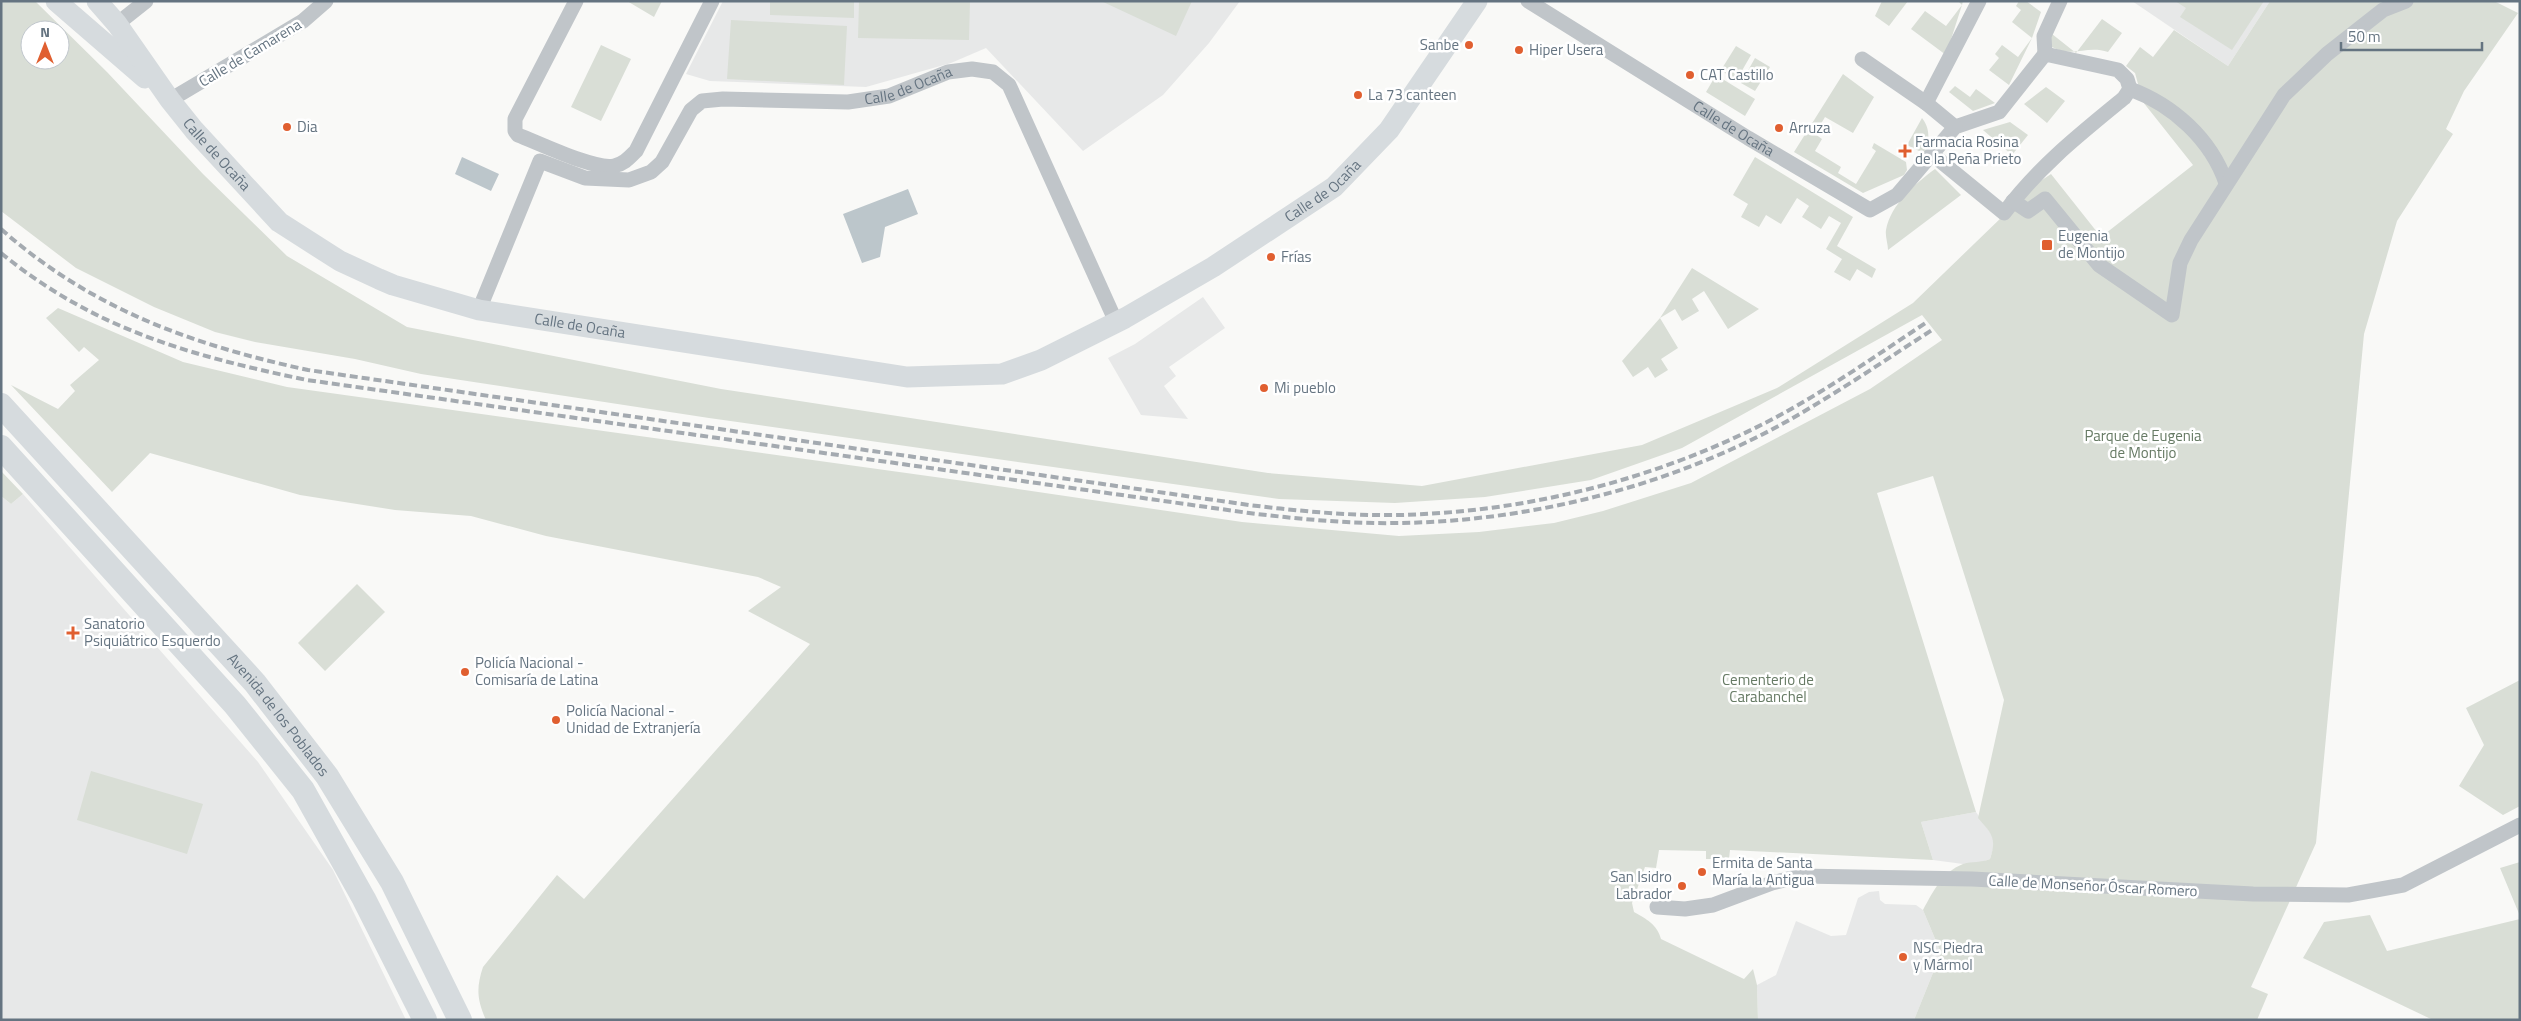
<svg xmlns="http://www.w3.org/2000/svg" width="2521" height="1021" font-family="'Titillium Web',sans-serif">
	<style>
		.built { fill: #e7e8e8 }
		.green { fill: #d9ded6; fill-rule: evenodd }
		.water { fill: #bcc6cb }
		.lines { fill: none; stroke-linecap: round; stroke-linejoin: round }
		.street { stroke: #c0c5c9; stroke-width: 15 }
		.secondary { stroke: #d6dbde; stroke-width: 21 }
		.primary { stroke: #d6dbde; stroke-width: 24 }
		.rail { stroke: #a4aab0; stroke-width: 4; stroke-dasharray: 8 4; stroke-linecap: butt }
		.poi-dot { fill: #e05f30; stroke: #fff; stroke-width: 2 }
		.labels { text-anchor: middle; stroke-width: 5; stroke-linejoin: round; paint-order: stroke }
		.poi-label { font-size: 15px; fill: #657481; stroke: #fff; text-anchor: start }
		.street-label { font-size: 15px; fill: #657481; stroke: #fff }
		.park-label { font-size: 15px; fill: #667a64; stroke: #fff }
	</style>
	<rect width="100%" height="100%" fill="#f9f9f7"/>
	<path class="built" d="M723 1H1240L1209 43 1163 95 1083 151 986 48 951 63 866 87 710 81 686 74Z
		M2132 1H2270L2228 66Z
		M1203 297 1225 328 1169 367 1176 376 1164 386 1188 419 1141 415 1108 358 1135 344Z
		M23 494 258 762 333 870 406 1020H1V496L11 504Z
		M1976 812 1994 838V846L1990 859 1979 863 1963 864 1933 860 1921 822Z
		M1879 891 1880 900 1885 904 1916 905 1923 910 1941 953 1914 1020H1758L1757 985 1776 975 1796 921 1831 936 1846 935 1858 898 1869 892Z"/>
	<path class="green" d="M1 1H35L107 72 203 174 287 256 407 327 721 389 1268 473 1422 486 1642 445 1777 388 1913 303 2036 184 2051 174 2101 237 2193 165 2143 102 2135 73 2126 66 2140 47 2153 57 2174 30 2228 66 2270 1H2494L2518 13 2464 91 2446 129 2453 134 2397 221 2364 334 2316 843 2251 987 2268 994 2257 1020H1914L1941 953 1923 910C1933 892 1942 872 1963 864 1972 861 1981 863 1990 859 1997 838 1992 834 1978 818L2004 700 1933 476 1877 493 1976 812 1921 822 1933 860 1730 850 1729 859H1706V851L1659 850 1656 868 1645 867 1632 903 1634 912C1646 919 1657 924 1661 939L1744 979 1753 969 1757 985 1758 1020H486C477 1000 476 988 483 967L557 875 584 899 810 644 748 611 781 587 758 577 546 536 471 516 395 510 300 495 150 453 112 492 11 385 58 409 75 391 70 385 99 360 84 347 79 352 46 318 58 308 183 362 287 387 964 481 1242 522 1399 536 1479 532 1554 523 1603 511 1691 483 1870 389 1942 340 1922 315 1682 448 1591 480 1485 497 1395 503 1279 499 709 418 421 374 355 359 255 342 215 332 154 307 76 268 1 211ZM30 30H60V60H30Z
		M627 1H662L654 17Z
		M770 1H854V18L770 15Z
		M859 1H970L969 40 858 38Z
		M1101 1H1192L1176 36Z
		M1882 1H1908L1889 26 1875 16Z
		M1958 1H1963L1962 5 1946 55 1911 29 1925 11 1946 26 1962 5Z
		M2019 1H2026L2041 12 2032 38 2009 85 1989 70 1999 58 1995 54 2002 45 2018 57 2032 38 2012 22 2021 10 2016 6Z
		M2175 1H2264L2232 50 2180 17 2186 8Z
		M2102 19 2122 33 2108 52C2087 45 2072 58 2052 47L2049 36 2052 34 2076 53Z
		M731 20 847 26 844 85 727 79Z
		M601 45 631 59 601 121 571 107Z
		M1736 46 1751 55 1736 81 1721 70Z
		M1755 58 1770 67 1755 91 1741 83Z
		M1843 74 1874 97 1853 133 1825 117 1815 134 1822 139 1815 151 1841 167 1838 173 1856 184 1876 151 1872 148 1874 143 1906 162 1907 170 1904 175 1863 193 1794 152Z
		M1716 75 1755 99 1745 116 1706 92Z
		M1955 86 1970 97 1976 89 1995 103 1973 111 1949 92Z
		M2046 87 2065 101 2047 123 2024 104Z
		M1922 118C1931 130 1929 140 1925 154L1907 145Z
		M2010 122 2028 135 2012 155 1983 130Z
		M1755 157 1853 217 1837 246 1876 269 1872 278 1857 269 1850 281 1834 272 1842 259 1826 249 1841 223 1829 216 1821 229 1802 217 1809 206 1797 198 1781 224 1766 215 1759 227 1741 217 1748 204 1733 195Z
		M1935 169 1961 195 1888 250C1888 244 1885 236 1886 230 1891 204 1915 184 1935 169Z
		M1692 268 1759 309 1728 329 1704 291 1692 299 1699 311 1682 321 1675 309 1660 318 1678 348 1661 359 1668 370 1655 378 1648 367 1633 377 1622 361 1660 318Z
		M1 471 23 494 11 504 1 496Z
		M357 584 385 612 325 671 298 643Z
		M2520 680V806L2503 815 2459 786 2484 745 2466 708Z
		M91 771 203 804 187 854 77 820Z
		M2520 862V916L2500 868Z
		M2370 915 2387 951 2520 919V1020H2433L2303 958 2324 922Z"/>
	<path class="water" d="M462 157 499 174 491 191 455 174Z
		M908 189 918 214 885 227 880 257 862 263 843 214Z"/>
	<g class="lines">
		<g class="street">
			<path d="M576 1 515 119V131L518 135C539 143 594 170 614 166 624 164 629 158 636 151L712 1"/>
			<path id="s1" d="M1528 1 1748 138 1870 210 1897 195 1955 127 1999 112 2045 54 2118 70 2127 79 2130 89 2124 98C2080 134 2038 167 2004 213L1933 155"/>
			<path d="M117 24 146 1"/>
			<path d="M2045 54 2044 36 2060 1"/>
			<path d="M1862 59 1926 103 1955 127"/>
			<path d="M2130 89C2173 105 2211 139 2226 183"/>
			<path d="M170 100 303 21 326 1"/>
			<path d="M1926 103 1979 1"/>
			<path d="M2013 201 2028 211 2045 199 2099 265 2172 315 2180 263 2191 240 2284 95 2327 54 2383 10 2406 1"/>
			<path id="s2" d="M479 310 540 161 585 178 629 180 651 172 662 162 691 110 702 101 723 99 848 102 889 96 948 72 972 69 993 72 1009 85 1116 322"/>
			<path d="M1657 907 1685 909 1713 905 1772 883 1800 876 1972 879 2253 894 2348 895 2403 885 2520 825"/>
		</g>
		<g class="secondary">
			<path d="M56 1 145 78"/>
			<path id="s3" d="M97 1 117 24 170 100 194 130 279 222 340 261 379 279 393 285 479 310 907 377 1002 374 1041 360 1125 318 1213 267 1334 187 1389 130 1477 1"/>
		</g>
		<g class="primary">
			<path id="s4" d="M1 405 255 683 327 776 392 882 460 1020"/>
			<path d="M1 447 235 705 303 790 364 899 425 1020"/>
		</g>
		<path class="rail" d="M1 229C91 309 193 345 308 370L1249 505C1299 511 1349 516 1400 515 1526 512 1654 480 1767 422 1823 393 1874 357 1927 322
			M1 253C95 330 192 356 307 380L1249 513C1299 519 1349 524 1400 523 1527 521 1658 489 1771 430 1827 400 1879 364 1932 330"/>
	</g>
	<g class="poi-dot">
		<circle cx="1469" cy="45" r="5"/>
		<circle cx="1519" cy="50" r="5"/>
		<circle cx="1690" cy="75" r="5"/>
		<circle cx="1358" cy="95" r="5"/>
		<circle cx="287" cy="127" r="5"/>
		<circle cx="1779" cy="128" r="5"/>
		<path d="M1902.5 143.5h5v5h5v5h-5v5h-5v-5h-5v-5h5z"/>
		<rect x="2041" y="239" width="12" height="12" rx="2.5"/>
		<circle cx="1271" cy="257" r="5"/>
		<circle cx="1264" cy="388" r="5"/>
		<path d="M70.5 625.5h5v5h5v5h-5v5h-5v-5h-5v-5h5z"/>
		<circle cx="465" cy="672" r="5"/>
		<circle cx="556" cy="720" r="5"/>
		<circle cx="1702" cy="872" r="5"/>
		<circle cx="1682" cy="886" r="5"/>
		<circle cx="1903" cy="957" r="5"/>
	</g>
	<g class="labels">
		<g class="poi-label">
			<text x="1459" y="50" text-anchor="end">Sanbe</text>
			<text x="1529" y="55">Hiper Usera</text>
			<text x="1700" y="80">CAT Castillo</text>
			<text x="1368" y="100">La 73 canteen</text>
			<text x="297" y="132">Dia</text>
			<text x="1789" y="133">Arruza</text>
			<text x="1915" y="147">Farmacia Rosina<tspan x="1915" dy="17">de la Peña Prieto</tspan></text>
			<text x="2058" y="241">Eugenia<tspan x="2058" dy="17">de Montijo</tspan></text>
			<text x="1281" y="262">Frías</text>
			<text x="1274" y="393">Mi pueblo</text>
			<text x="84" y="629">Sanatorio<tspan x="84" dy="17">Psiquiátrico Esquerdo</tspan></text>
			<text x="475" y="668">Policía Nacional -<tspan x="475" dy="17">Comisaría de Latina</tspan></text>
			<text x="566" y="716">Policía Nacional -<tspan x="566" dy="17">Unidad de Extranjería</tspan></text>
			<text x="1712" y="868">Ermita de Santa<tspan x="1712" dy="17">María la Antigua</tspan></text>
			<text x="1672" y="882" text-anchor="end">San Isidro<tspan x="1672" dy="17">Labrador</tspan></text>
			<text x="1913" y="953">NSC Piedra<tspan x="1913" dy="17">y Mármol</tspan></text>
		</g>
		<g class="street-label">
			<text transform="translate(250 53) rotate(-31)" y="5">Calle de Camarena</text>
			<text dy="5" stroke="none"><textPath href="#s2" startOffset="574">Calle de Ocaña</textPath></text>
			<text dy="5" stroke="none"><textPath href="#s1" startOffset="242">Calle de Ocaña</textPath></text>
			<text dy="5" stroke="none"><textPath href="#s3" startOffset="195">Calle de Ocaña</textPath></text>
			<text dy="5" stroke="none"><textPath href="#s3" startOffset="1406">Calle de Ocaña</textPath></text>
			<text dy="5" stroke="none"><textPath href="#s3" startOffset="609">Calle de Ocaña</textPath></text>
			<text dy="5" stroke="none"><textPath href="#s4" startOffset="416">Avenida de los Poblados</textPath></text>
			<text transform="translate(2093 886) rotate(3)" y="5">Calle de Monseñor Óscar Romero</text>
		</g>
		<g class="park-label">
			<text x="2143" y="441">Parque de Eugenia<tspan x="2143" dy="17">de Montijo</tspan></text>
			<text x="1768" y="685">Cementerio de<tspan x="1768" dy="17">Carabanchel</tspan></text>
		</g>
	</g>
	<rect width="2521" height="1021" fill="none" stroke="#657481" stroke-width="5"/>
	<g transform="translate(45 45)"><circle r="24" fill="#ffffff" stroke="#c1c7cd"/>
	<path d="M0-4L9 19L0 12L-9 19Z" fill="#e05f30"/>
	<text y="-8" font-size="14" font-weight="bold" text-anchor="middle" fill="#657481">N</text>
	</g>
	<path d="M2341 42v8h141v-8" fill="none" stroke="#657481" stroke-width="2.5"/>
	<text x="2348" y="42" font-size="15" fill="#657481" stroke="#ffffff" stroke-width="4" paint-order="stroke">50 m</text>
</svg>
